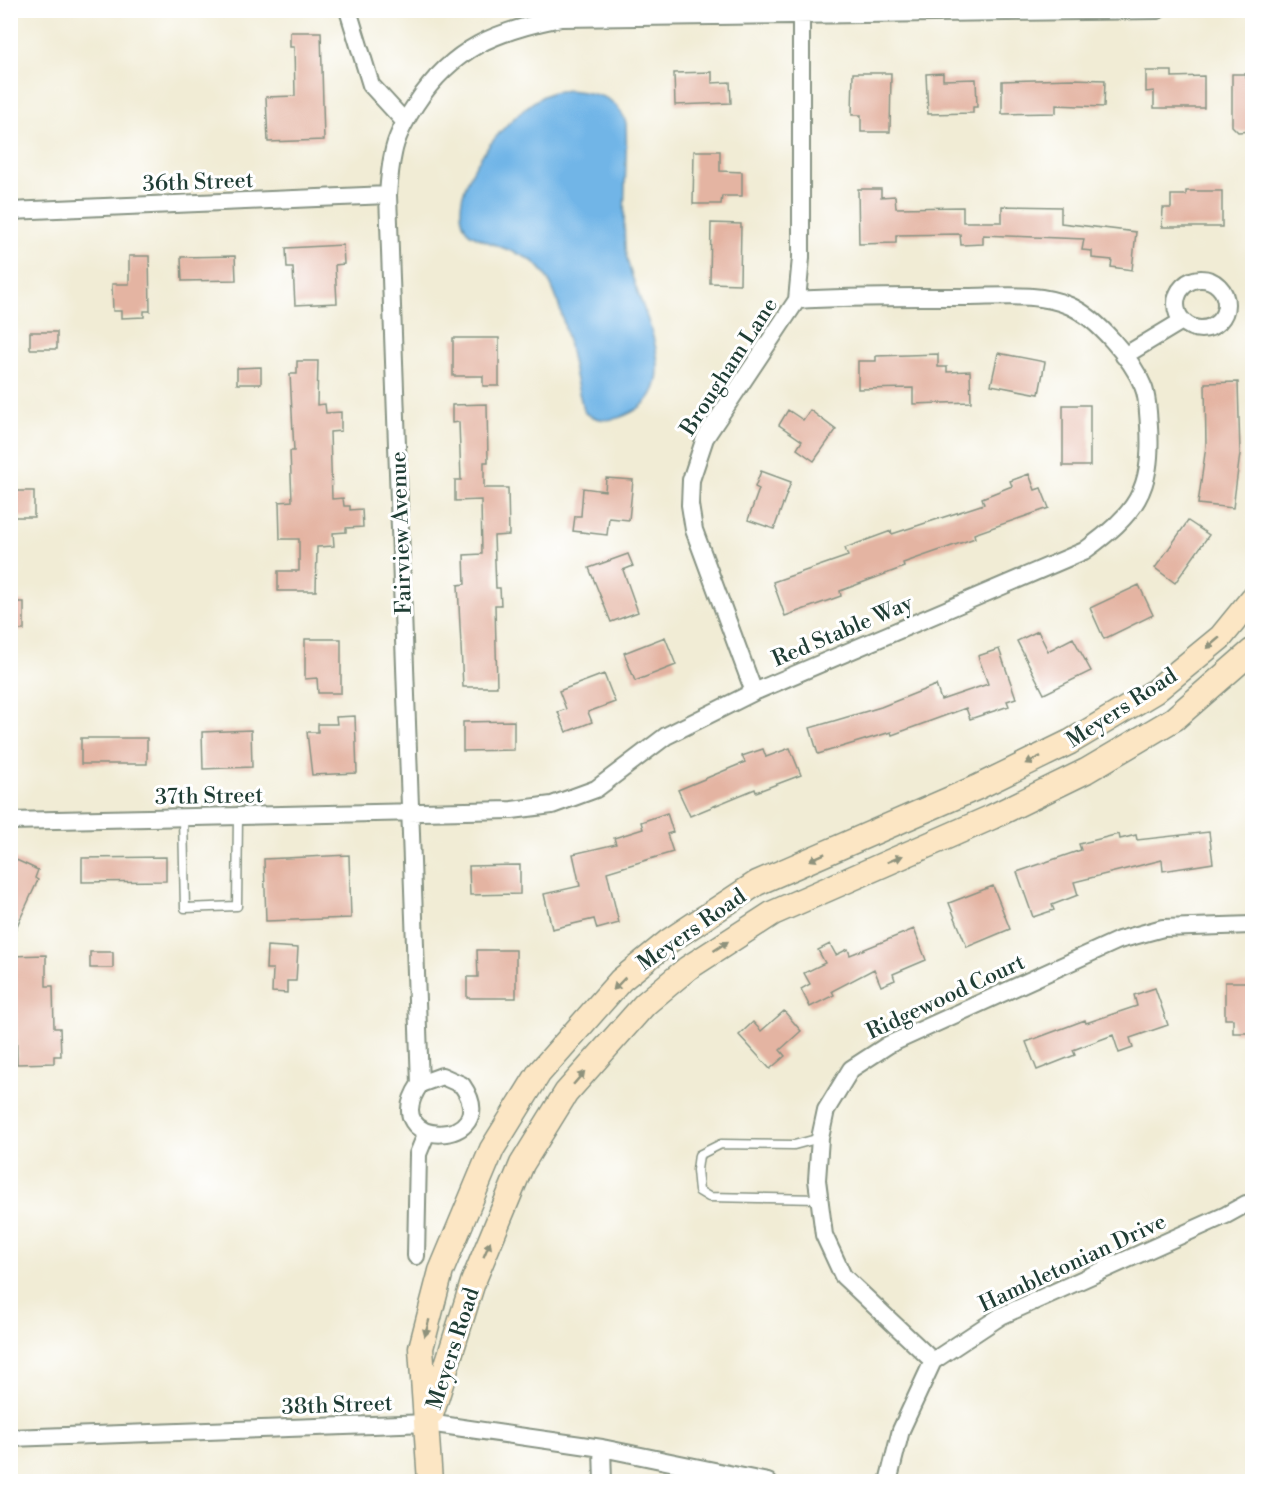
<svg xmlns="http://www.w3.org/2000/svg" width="1263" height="1492" font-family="'Libre Bodoni',serif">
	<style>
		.water { fill: #71b5e7; stroke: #48798e; stroke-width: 1.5 }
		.building { fill: #e4b4a2 }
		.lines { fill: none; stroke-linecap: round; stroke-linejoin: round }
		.lane-casing { stroke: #889484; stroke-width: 11 }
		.street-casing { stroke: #889484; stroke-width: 20 }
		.secondary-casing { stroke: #889484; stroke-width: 27 }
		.lane { stroke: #fff; stroke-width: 8 }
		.street { stroke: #fff; stroke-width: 16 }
		.secondary { stroke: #fce6c4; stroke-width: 24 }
		.oneway { fill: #8e927c }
		.labels { text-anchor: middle; stroke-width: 6; stroke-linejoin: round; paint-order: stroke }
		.street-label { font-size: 22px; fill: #1f3d34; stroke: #fff }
	</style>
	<rect width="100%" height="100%" fill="#fff"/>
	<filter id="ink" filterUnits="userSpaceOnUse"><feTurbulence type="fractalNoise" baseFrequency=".0167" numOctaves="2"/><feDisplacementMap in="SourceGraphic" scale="12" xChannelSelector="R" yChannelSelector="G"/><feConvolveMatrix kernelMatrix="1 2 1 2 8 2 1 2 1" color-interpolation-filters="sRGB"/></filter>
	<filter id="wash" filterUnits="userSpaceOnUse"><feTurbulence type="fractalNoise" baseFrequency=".008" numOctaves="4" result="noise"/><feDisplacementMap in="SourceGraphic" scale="24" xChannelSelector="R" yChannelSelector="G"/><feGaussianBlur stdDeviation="1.35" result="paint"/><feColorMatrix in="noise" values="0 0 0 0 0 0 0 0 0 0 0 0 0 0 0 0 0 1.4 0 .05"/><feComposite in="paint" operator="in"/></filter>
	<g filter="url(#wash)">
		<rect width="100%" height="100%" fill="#f1ecd5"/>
		<path class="water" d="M569 90C595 93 617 95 626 123 628 164 622 205 625 246 628 293 693 381 632 412 615 421 602 423 585 413 569 373 567 280 529 259 510 249 488 244 469 233 436 194 513 107 550 93 556 91 563 91 569 90Z"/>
		<g id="blocks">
			<path class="building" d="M290 32H321L324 140 268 142 266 97 295 96 294 47H290Z
				M1146 71H1172V77L1204 76V108H1154V91L1146 92Z
				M712 72V83L730 82 731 103 675 105 674 73Z
				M853 73H891L890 132H861V115H852Z
				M943 73V80L976 79 977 107H973V113L928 114 926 74Z
				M1232 74H1246V78H1252V131L1238 132 1232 126Z
				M1072 79 1105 80 1104 107 1056 105V113L1002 114V81Z
				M694 151H720V171L742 172V196H722L721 204H693Z
				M858 189H881V197L895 196 896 208 963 207V222H1002V206L1061 207V223L1136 232 1132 270 1111 267 1112 260 1092 258V251L1082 250 1084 239 983 235V244L961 245 960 234 896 235V243L859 244Z
				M1186 191H1222V227H1162L1163 208H1171V195H1186Z
				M711 223 741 224 740 284 710 283Z
				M343 245 344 264 335 265 337 303 295 305 293 268H287L286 248Z
				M129 256H149L150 311H144V317L121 318V311H113L112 284H129Z
				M235 256 236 280 182 281 181 257Z
				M30 332H57V349H30Z
				M453 338H499V386H483V376H453Z
				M998 353 1045 362 1039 394 991 385Z
				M938 354V367H947V372L970 371 971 402 913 404V388L858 389V361H876V356Z
				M297 361H318L317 405 325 404 326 413 341 412V431L330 432 332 499 343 498 344 506H350V510L362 509 363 527 346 528V532L333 533 334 546 317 547 316 591H278V571H299V539H280L279 502 292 501 290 451H294L290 374H297Z
				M261 367V384H237V368Z
				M1238 382 1240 454 1233 508 1198 504 1206 446 1205 383Z
				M487 404 488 462H484V488H508L509 535 494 536 496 588H500L501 605H495L497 687H463L458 585 465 584 464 555 482 554 481 500 455 501V480H461L459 422 452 423V405Z
				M1063 405H1090V466H1063Z
				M788 410 803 420 810 410 836 430 814 461 797 449 802 441 779 425Z
				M761 471 791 482 774 529 748 520 759 489 755 487Z
				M1029 474 1035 490 1041 488 1049 508 974 534 975 538 903 563 904 567 840 591 841 596 785 616 773 582 848 556 845 548 891 531 892 534 984 504 982 498 1012 486 1010 481Z
				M606 478 633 480 629 520 609 518 607 535 573 531 575 516H581L583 488 605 491Z
				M10 491H34V517H10Z
				M1188 521 1209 535 1175 583 1155 568Z
				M628 554 633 566 623 570 638 612 611 622 589 568Z
				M1139 585 1153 615 1104 639 1090 608Z
				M10 602H24V630H10Z
				M1038 631 1048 651 1073 638 1091 671 1044 694 1017 641Z
				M665 637 676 665 635 681 624 653Z
				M305 639H341V693H318L317 678 305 679Z
				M999 649 1016 698 1007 701 1009 706 970 719 966 708 892 735 891 732 818 754 810 728 881 707 936 685 941 700 988 684 978 656Z
				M604 674 615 702 588 712 592 722 566 732 558 712 566 709 559 691Z
				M355 716 357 773 312 775 307 732H318V724H337L336 717Z
				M514 721V750L463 751V722Z
				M251 730 252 767 203 769 202 732Z
				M81 738H147V764H81Z
				M790 748 801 775 756 792 755 789 690 816 678 790 745 762 742 756 763 749 766 757Z
				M667 813 673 832 667 834 673 852 607 872 619 923 597 929 594 919 552 929 544 894 580 886 573 854 616 844 614 838 643 829 641 822Z
				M1209 832 1213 863 1163 871 1162 860 1074 882 1078 895 1052 905 1054 910 1033 917 1017 872 1081 850 1079 844 1119 834 1120 839 1136 835 1137 840Z
				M349 855 351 918 266 921 264 859Z
				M10 857 38 870 35 878 38 880 10 941Z
				M166 857V881L82 882V858Z
				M520 865V894L470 895 469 866Z
				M993 886 1010 929 967 947 949 903Z
				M914 929 926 960 893 974 895 980 881 986 874 969 832 991 834 995 810 1007 801 989 810 984 804 973 825 963 818 950 830 944 836 955 848 949 850 955Z
				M267 946 298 948 296 981H287V993L272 992 273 969H266Z
				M477 950H516V998H467V977H478Z
				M90 952H113V968H90Z
				M46 955V986H53L54 1028H60L61 1056H54V1063L17 1064 16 1012H10V956Z
				M1225 982H1252V1033H1233V1019H1225Z
				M1155 988 1168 1025 1130 1038 1133 1048 1119 1053 1113 1035 1073 1050 1075 1055 1037 1070 1026 1042 1085 1020 1086 1023 1137 1006 1134 995Z
				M784 1011 801 1031 780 1050 785 1056 770 1069 739 1035 753 1022 761 1031Z"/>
		</g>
	</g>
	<g filter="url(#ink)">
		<use href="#blocks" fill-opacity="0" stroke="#889484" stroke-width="1.5"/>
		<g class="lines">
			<defs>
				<path id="lane" d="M183 818 185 908 237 906 238 816
					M819 1199 709 1197 699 1191 697 1170 699 1155 721 1144 794 1145 820 1138"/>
				<path id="street" d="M348 10 371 85 404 121
					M10 211 388 195
					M1176 304a25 25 0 1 1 50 0a25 25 0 1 1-50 0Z
					M1124 356 1182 321
					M754 692 694 530 690 505 691 480 705 438 797 300 801 258V16
					M10 821 512 810 552 805 596 789 666 736 754 692 1084 551C1135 514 1153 492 1149 426 1148 414 1148 397 1143 386 1132 359 1097 318 1070 306 1039 292 999 297 966 297 910 297 853 296 797 300
					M420 1084 442 1076 462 1085C506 1148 374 1152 420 1084L388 195C389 181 390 167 393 154 396 136 406 119 416 104 453 47 497 31 561 18L1158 10
					M416 1256 418 1154 427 1132
					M933 1361 843 1276 824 1235 817 1180 820 1138 826 1110 851 1069 888 1045 1119 940 1163 928 1252 925
					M10 1438 428 1423 602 1448 768 1482
					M602 1448 603 1482
					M888 1482 901 1430 933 1361 1001 1316 1226 1215 1246 1204 1252 1206"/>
				<path id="secondary" d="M432 1412 473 1282 522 1164 566 1093 645 1004 688 968 773 913 992 817 1086 771 1174 719 1252 651
					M430 1482 421 1348 441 1271 492 1149 539 1073 621 980 669 941 757 883 978 787 1070 742 1154 692 1221 637 1252 599"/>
			</defs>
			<use href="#lane" class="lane-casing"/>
			<use href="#street" class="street-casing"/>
			<use href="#secondary" class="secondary-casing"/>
			<use href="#lane" class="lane"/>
			<use href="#street" class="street"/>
			<use href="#secondary" class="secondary"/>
		</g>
		<defs><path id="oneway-solid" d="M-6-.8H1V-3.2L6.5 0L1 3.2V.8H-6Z" transform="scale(1.5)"/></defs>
		<g class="oneway">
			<use href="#oneway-solid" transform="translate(1213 643) rotate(140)"/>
			<use href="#oneway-solid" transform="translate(1033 760) rotate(154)"/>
			<use href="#oneway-solid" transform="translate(817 857) rotate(156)"/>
			<use href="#oneway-solid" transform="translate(895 859) rotate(-23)"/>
			<use href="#oneway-solid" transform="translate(721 946) rotate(-33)"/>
			<use href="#oneway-solid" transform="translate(619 984) rotate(134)"/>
			<use href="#oneway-solid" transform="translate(579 1078) rotate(-49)"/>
			<use href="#oneway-solid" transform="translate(487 1249) rotate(-67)"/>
			<use href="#oneway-solid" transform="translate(427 1328) rotate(105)"/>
		</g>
	</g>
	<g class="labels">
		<g class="street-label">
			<text transform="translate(198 181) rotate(-2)" y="8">36th Street</text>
			<text transform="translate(728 366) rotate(-57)" y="8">Brougham Lane</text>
			<text transform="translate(400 533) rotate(-92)" y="8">Fairview Avenue</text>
			<text transform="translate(842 630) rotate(-23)" y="8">Red Stable Way</text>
			<text transform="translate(1121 707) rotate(-33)" y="8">Meyers Road</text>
			<text transform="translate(209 795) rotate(-1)" y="8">37th Street</text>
			<text transform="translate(691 929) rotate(-35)" y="8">Meyers Road</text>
			<text transform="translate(945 996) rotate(-25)" y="8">Ridgewood Court</text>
			<text transform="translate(1072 1262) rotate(-25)" y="8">Hambletonian Drive</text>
			<text transform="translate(452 1348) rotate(-72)" y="8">Meyers Road</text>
			<text transform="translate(337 1404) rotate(-2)" y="8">38th Street</text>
		</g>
	</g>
	<rect width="1263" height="1492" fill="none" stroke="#fff" stroke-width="36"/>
</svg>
